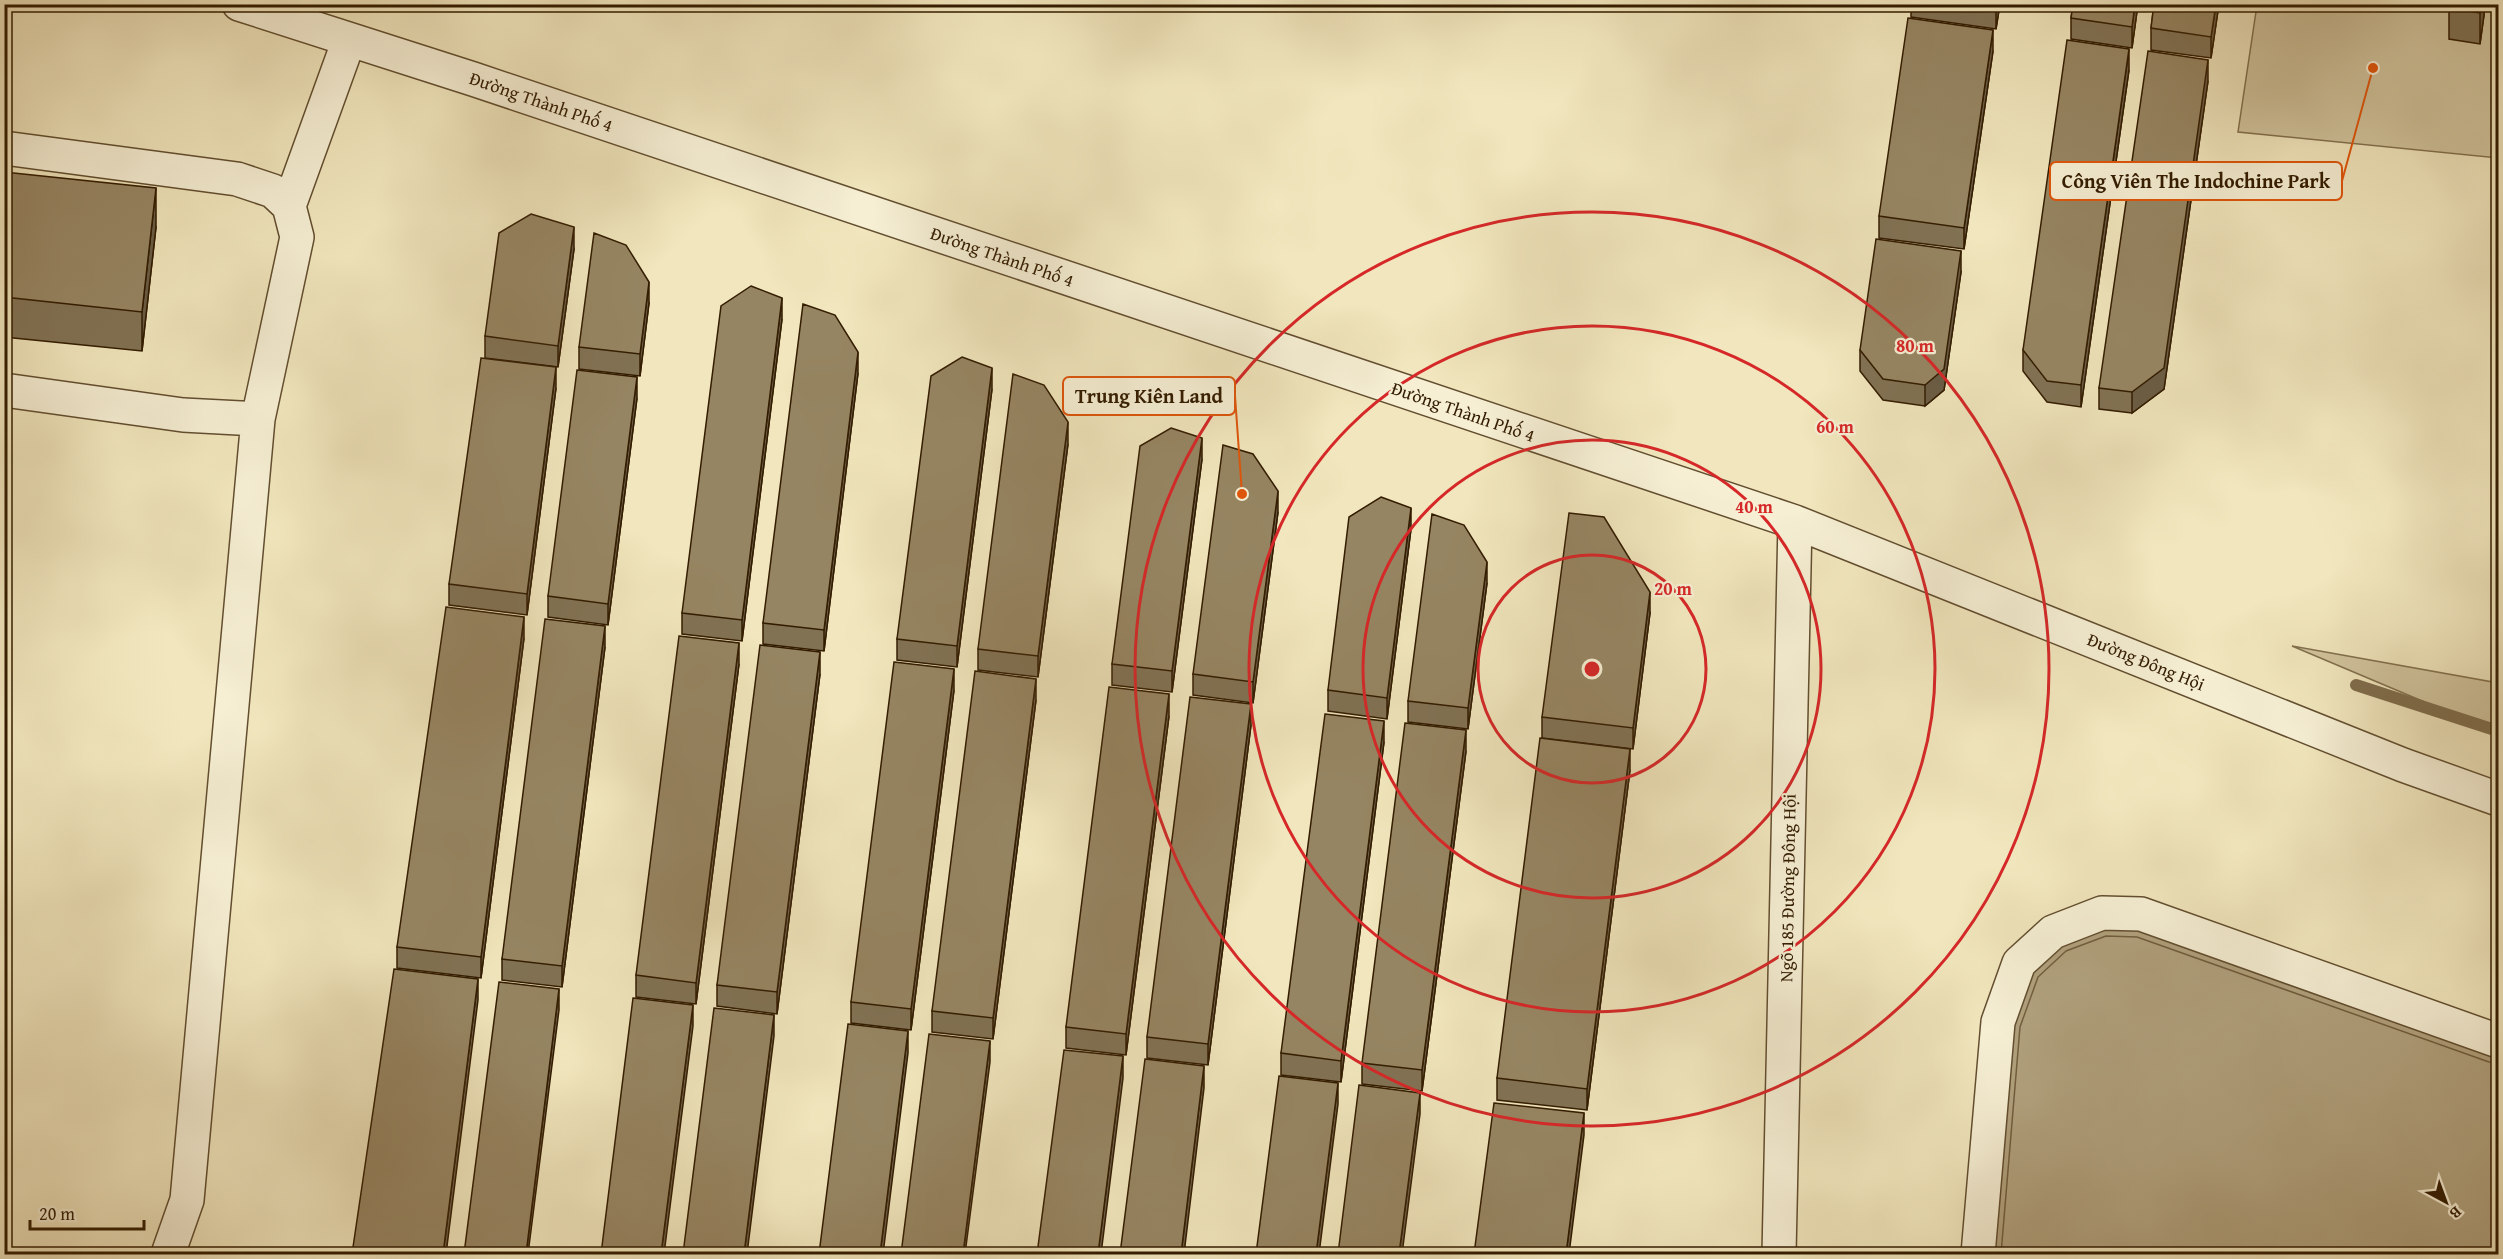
<svg xmlns="http://www.w3.org/2000/svg" width="2503" height="1259" font-family="'Gentium Book Plus',serif">
	<style>
		.green { fill: #d1c49d; stroke: #82704e; stroke-width: 1.5 }
		.water { fill: #b0a17d; stroke: #7e6c4b; stroke-width: 1.5 }
		.lines { fill: none; stroke-linecap: round; stroke-linejoin: round }
		.shore { stroke: #725e3e; stroke-width: 1.5 }
		.stream { stroke: #7e6c4b; stroke-width: 12 }
		.minor-casing { stroke: #624e2f; stroke-width: 36 }
		.minor { stroke: #f6efd4; stroke-width: 33 }
		.wall { fill: #817254; stroke: #331c00; stroke-width: 1.5 }
		.shaded-wall { fill: #695d45; stroke: #331c00; stroke-width: 1.5 }
		.building { fill: #968562; stroke: #331c00; stroke-width: 1.5 }
		.ring { fill: none; stroke: #d62828; stroke-width: 3 }
		.labels { text-anchor: middle; stroke-width: 4.5; stroke-linejoin: round; paint-order: stroke }
		.street-label { font-size: 18px; fill: #331c00; stroke: #f6efd4 }
		.centre { fill: #d62828; stroke: #f6efd4; stroke-width: 3 }
		.ring-label { font-size: 18px; text-anchor: middle; font-weight: bold; fill: #d62828; stroke: #f6efd4; stroke-width: 4.5; stroke-linejoin: round; paint-order: stroke }
		.leader { fill: none; stroke: #df560b; stroke-width: 2 }
		.callout-dot { fill: #df560b; stroke: #f6efd4; stroke-width: 2 }
		.callout { fill: #f6efd4; stroke: #df560b; stroke-width: 2 }
		.callout-label { font-size: 20px; text-anchor: middle; font-weight: bold; fill: #331c00 }
	</style>
	<rect width="100%" height="100%" fill="#f1e6bd"/>
	<filter id="stains"><feTurbulence type="fractalNoise" baseFrequency=".00333" numOctaves="4"/><feColorMatrix values="0 0 0 0 .2 0 0 0 0 .09 0 0 0 0 .02 0 0 0 .5 -.17"/></filter>
	<radialGradient id="worn" r=".72"><stop offset=".6" stop-color="#630" stop-opacity="0"/><stop offset="1" stop-color="#630" stop-opacity=".3"/></radialGradient>
	<path class="green" d="M2257 5H2498V158L2238 132Z
		M2292 646 2498 683V733Z"/>
	<path class="water" d="M2102 913 2498 1041V1254H1978L2019 963Z"/>
	<g class="lines">
		<path class="shore" d="M2001 1254 2020 1027 2038 977 2066 951 2106 936 2137 937 2489 1062 2498 1063"/>
		<path class="stream" d="M2356 685 2498 731"/>
		<defs>
			<path id="minor" d="M239 4 473 79 1795 522 2403 765 2498 799
				M4 148 237 179 273 191 289 206 297 237 258 419
				M289 206 349 40
				M4 390 183 415 258 419 187 1200 168 1254
				M1779 1254 1795 522
				M1978 1254 1998 1022 2019 963 2053 932 2102 913 2141 914 2498 1041"/>
		</defs>
		<use href="#minor" class="minor-casing"/>
		<use href="#minor" class="minor"/>
	</g>
	<path class="wall" d="M1911 4H2000L1996 29 1911 17Z
		M2073 4H2138L2132 48 2071 39V18Z
		M2154 4H2219L2211 58 2151 50V28Z
		M2484 4V15L2480 44 2449 39V8Z
		M1993 51 1964 249 1879 238V216Z
		M2129 70 2081 407 2047 402 2023 371V350Z
		M2208 81 2164 389 2132 413 2099 409V388Z
		M4 172 156 227 142 351 4 337Z
		M574 249 558 367 485 358V336Z
		M1961 272 1944 390 1925 406 1883 400 1860 371V350Z
		M649 303 640 376 579 369V347Z
		M782 319 742 641 682 634V613Z
		M858 373 824 651 763 644V623Z
		M556 388 527 615 449 605V584Z
		M992 389 957 667 897 660V639Z
		M637 398 608 625 548 617V596Z
		M1068 444 1038 677 978 670V649Z
		M1202 459 1172 692 1112 685V664Z
		M1278 512 1253 703 1193 695V674Z
		M1411 529 1387 719 1328 711V690Z
		M1487 583 1468 729 1408 722V701Z
		M1650 613 1633 749 1542 738V717Z
		M524 638 481 978 397 968V947Z
		M605 647 562 987 502 980V959Z
		M739 664 696 1004 636 997V975Z
		M820 674 777 1014 717 1006V985Z
		M954 690 911 1030 851 1023V1002Z
		M1036 700 993 1039 932 1032V1011Z
		M1169 716 1126 1055 1066 1048V1027Z
		M1251 725 1208 1065 1147 1058V1037Z
		M1384 742 1341 1082 1281 1075V1053Z
		M1466 751 1422 1091 1362 1084V1063Z
		M1630 770 1587 1110 1497 1100V1078Z"/>
	<path class="shaded-wall" d="M1997 4H2000L1996 29V8Z
		M2135 4H2138L2132 48V27Z
		M2216 4H2219L2211 58V37Z
		M2481 4H2484V15L2480 44V13Z
		M1993 30V51L1964 249V228Z
		M2129 49V70L2081 407V385Z
		M2208 60V81L2164 389 2132 413V392Z
		M156 188V227L142 351V312Z
		M574 227V249L558 367V346Z
		M1961 251V272L1944 390 1925 406V385Z
		M649 282V303L640 376V354Z
		M782 298V319L742 641V620Z
		M858 352V373L824 651V630Z
		M556 367V388L527 615V594Z
		M992 368V389L957 667V646Z
		M637 377V398L608 625V604Z
		M1068 422V444L1038 677V656Z
		M1202 438V459L1172 692V671Z
		M1278 491V512L1253 703V682Z
		M1411 508V529L1387 719V698Z
		M1487 562V583L1468 729V708Z
		M1650 592V613L1633 749V728Z
		M524 617V638L481 978V957Z
		M605 626V647L562 987V966Z
		M739 643V664L696 1004V983Z
		M820 652V674L777 1014V992Z
		M954 669V690L911 1030V1009Z
		M1036 679V700L993 1039V1018Z
		M1169 694V716L1126 1055V1034Z
		M1251 704V725L1208 1065V1044Z
		M1384 721V742L1341 1082V1061Z
		M1466 730V751L1422 1091V1070Z
		M1630 749V770L1587 1110V1089Z
		M478 979V1000L446 1254H443Z
		M559 989V1010L528 1254H526Z
		M693 1005V1026L664 1254H661Z
		M774 1015V1036L747 1254H744Z
		M908 1031V1053L883 1254H880Z
		M990 1041V1062L965 1254H963Z
		M1123 1056V1078L1101 1254H1098Z
		M1204 1066V1088L1184 1254H1181Z
		M1338 1083V1104L1319 1254H1316Z
		M1420 1093V1114L1402 1254H1399Z
		M1584 1113V1135L1569 1254H1566Z"/>
	<path class="building" d="M1974 4H1997L1996 8Z
		M2073 4H2135L2132 27 2071 18Z
		M2154 4H2216L2211 37 2151 28Z
		M2449 4H2481L2480 13 2449 8Z
		M1908 18 1993 30 1964 228 1879 216Z
		M2067 40 2129 49 2081 385 2047 381 2023 350Z
		M2148 51 2208 60 2164 368 2132 392 2099 388Z
		M4 172 156 188 142 312 4 297Z
		M531 214 574 227 558 346 485 336 499 233Z
		M594 233 626 245 649 282 640 354 579 347Z
		M1876 239 1961 251 1944 369 1925 385 1883 379 1860 350Z
		M751 286 782 298 742 620 682 613 721 306Z
		M803 304 835 315 858 352 824 630 763 623Z
		M962 357 992 368 957 646 897 639 931 376Z
		M481 358 556 367 527 594 449 584Z
		M577 370 637 377 608 604 548 596Z
		M1013 374 1044 385 1068 422 1038 656 978 649Z
		M1171 428 1202 438 1172 671 1112 664 1140 446Z
		M1223 445 1253 454 1278 491 1253 682 1193 674Z
		M1381 497 1411 508 1387 698 1328 690 1349 517Z
		M1569 513 1604 517 1650 592 1633 728 1542 717Z
		M1432 514 1464 525 1487 562 1468 708 1408 701Z
		M446 607 524 617 481 957 397 947Z
		M545 619 605 626 562 966 502 959Z
		M679 636 739 643 696 983 636 975Z
		M760 645 820 652 777 992 717 985Z
		M894 662 954 669 911 1009 851 1002Z
		M975 671 1036 679 993 1018 932 1011Z
		M1109 687 1169 694 1126 1034 1066 1027Z
		M1190 697 1251 704 1208 1044 1147 1037Z
		M1325 714 1384 721 1341 1061 1281 1053Z
		M1405 723 1466 730 1422 1070 1362 1063Z
		M1540 738 1630 749 1587 1089 1497 1078Z
		M394 969 478 979 443 1254H352Z
		M499 982 559 989 526 1254H464Z
		M633 998 693 1005 661 1254H601Z
		M714 1008 774 1015 744 1254H683Z
		M848 1024 908 1031 880 1254H819Z
		M929 1034 990 1041 963 1254H901Z
		M1064 1050 1123 1056 1098 1254H1037Z
		M1145 1059 1204 1066 1181 1254H1120Z
		M1279 1076 1338 1083 1316 1254H1256Z
		M1359 1085 1420 1093 1399 1254H1338Z
		M1494 1103 1584 1113 1566 1254H1474Z"/>
	<g class="ring">
		<circle cx="1592" cy="669" r="114"/>
		<circle cx="1592" cy="669" r="229"/>
		<circle cx="1592" cy="669" r="343"/>
		<circle cx="1592" cy="669" r="457"/>
	</g>
	<g class="labels">
		<g class="street-label">
			<text transform="translate(541 102) rotate(19)" y="6">Đường Thành Phố 4</text>
			<text transform="translate(1002 257) rotate(19)" y="6">Đường Thành Phố 4</text>
			<text transform="translate(1463 412) rotate(19)" y="6">Đường Thành Phố 4</text>
			<text transform="translate(2146 662) rotate(22)" y="6">Đường Đông Hội</text>
			<text transform="translate(1788 888) rotate(-89)" y="6">Ngõ 185 Đường Đông Hội</text>
		</g>
	</g>
	<circle cx="1592" cy="669" r="9" class="centre"/>
	<g class="ring-label">
		<text x="1915" y="352">80 m</text>
		<text x="1835" y="433">60 m</text>
		<text x="1754" y="513">40 m</text>
		<text x="1673" y="595">20 m</text>
	</g>
	<path class="leader" d="M2373 68L2342 181M1242 494L1235 396"/>
	<g class="callout-dot">
		<circle cx="2373" cy="68" r="6"/>
		<circle cx="1242" cy="494" r="6"/>
	</g>
	<g class="callout">
		<rect x="2050" y="162" width="292" height="38" rx="6"/>
		<rect x="1063" y="377" width="172" height="38" rx="6"/>
	</g>
	<g class="callout-label">
		<text x="2196" y="188">Công Viên The Indochine Park</text>
		<text x="1149" y="403">Trung Kiên Land</text>
	</g>
	<rect width="2503" height="1259" fill="none" stroke="#f1e6bd" stroke-width="24"/>
	<rect x="6" y="6" width="2491" height="1247" fill="none" stroke="#331c00" stroke-width="3"/>
	<rect x="12" y="12" width="2479" height="1235" fill="none" stroke="#331c00" stroke-width="1.5"/>
	<g transform="translate(2446 1202) rotate(139)" stroke="#f6efd4" stroke-width="4.5" paint-order="stroke">
	<path d="M0-4.5L10 22L0 15L-10 22Z" fill="#331c00"/>
	<text y="-9" font-size="16" font-weight="bold" text-anchor="middle" fill="#331c00">B</text>
	</g>
	<path d="M30 1220v9h114v-9" fill="none" stroke="#331c00" stroke-width="3"/>
	<text x="39" y="1220" font-size="18" fill="#331c00" stroke="#f6efd4" stroke-width="4.5" paint-order="stroke">20 m</text>
	<rect width="100%" height="100%" filter="url(#stains)"/>
	<rect width="100%" height="100%" fill="url(#worn)"/>
</svg>
